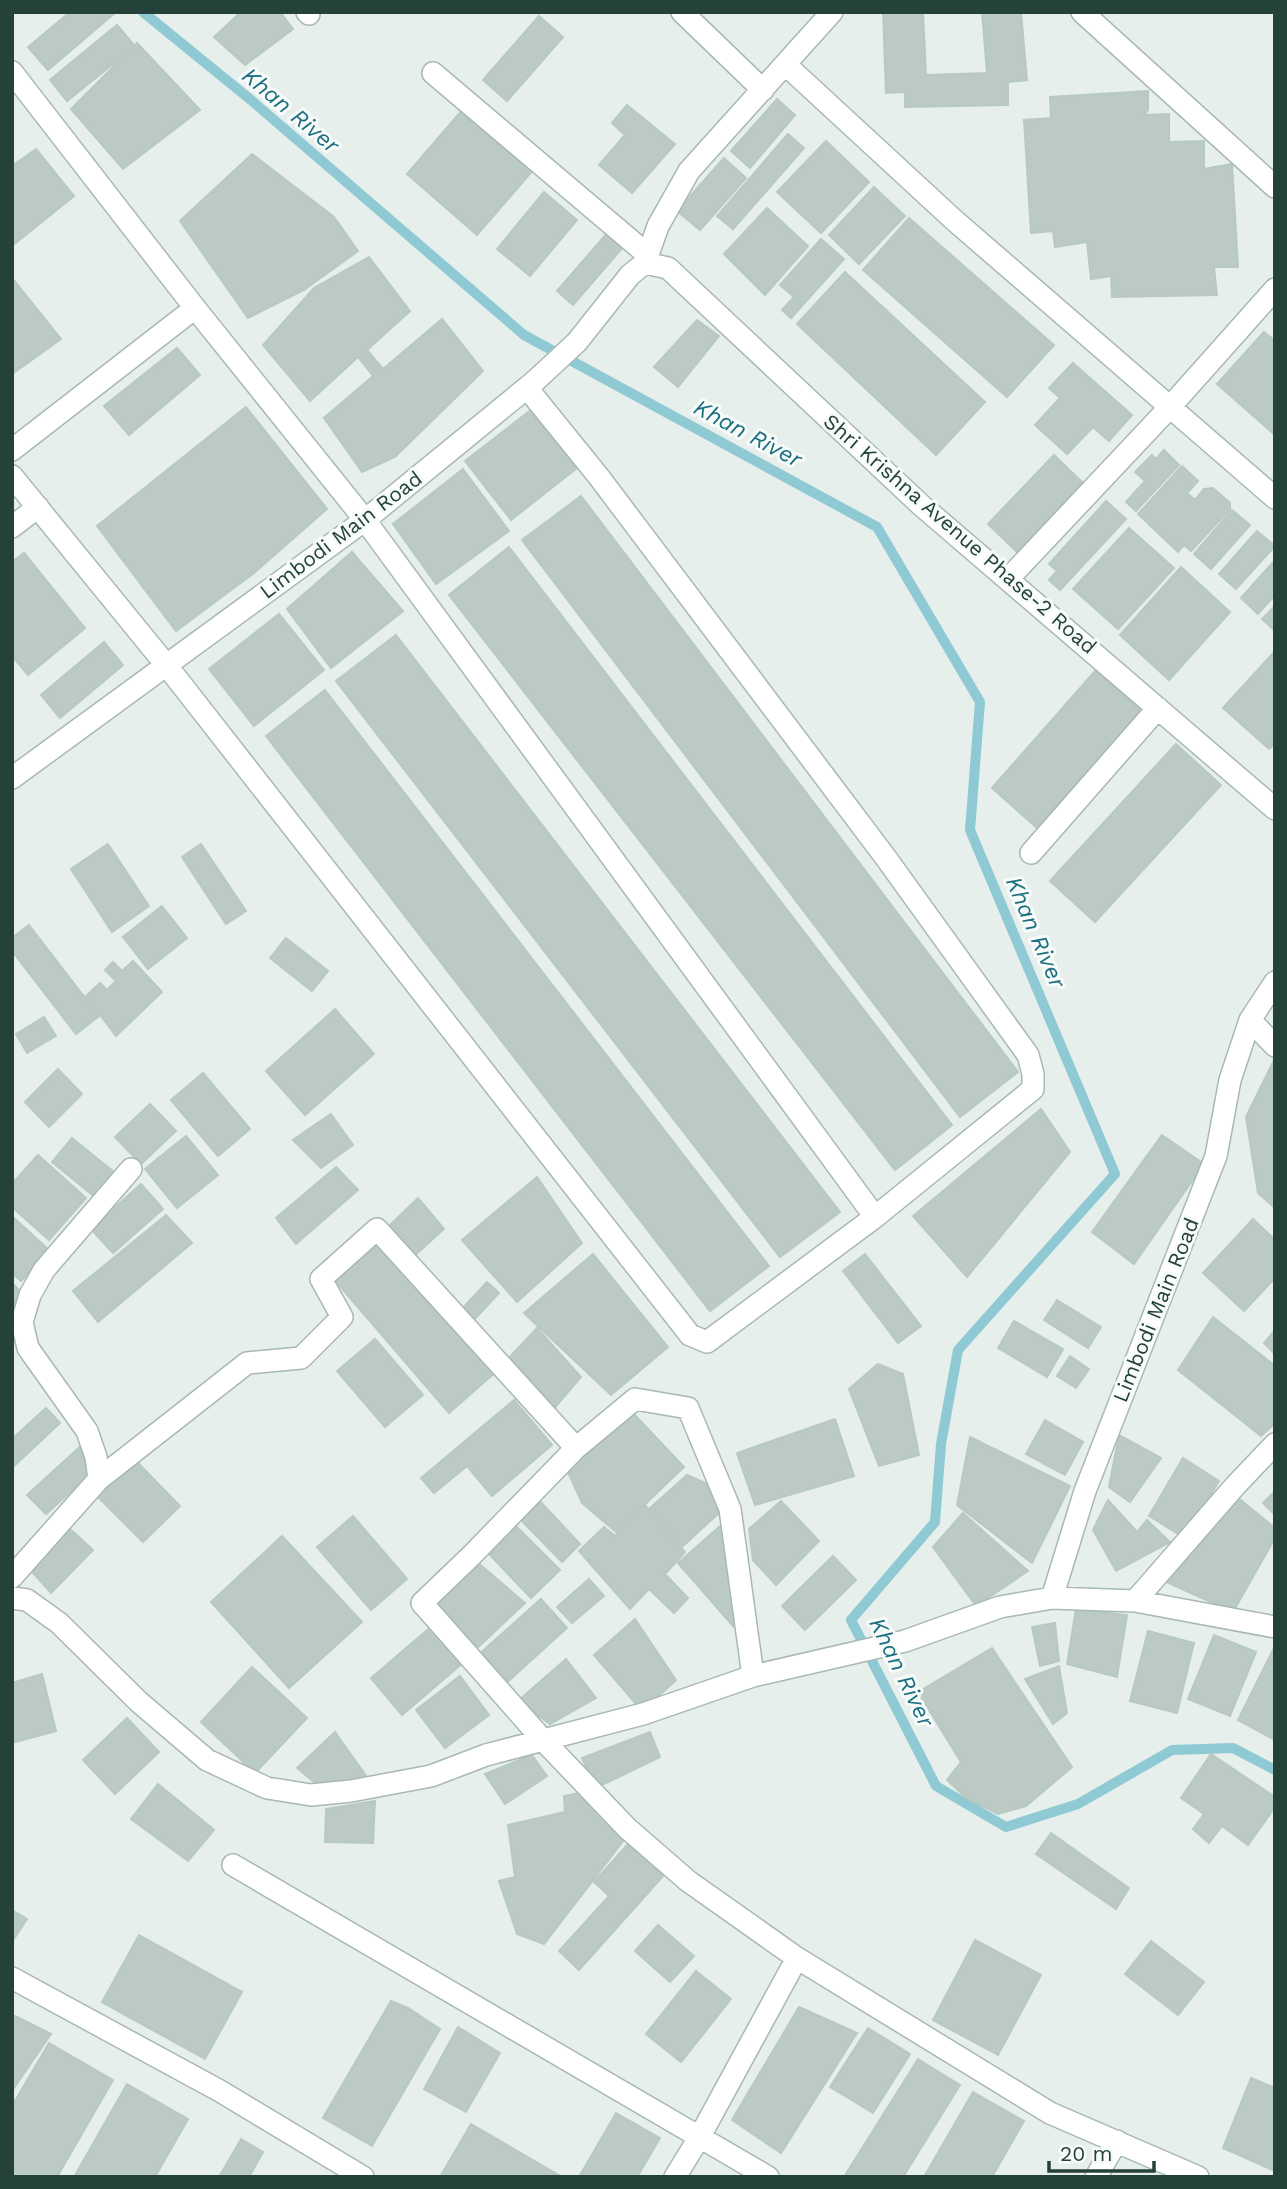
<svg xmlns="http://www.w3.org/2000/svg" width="1287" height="2189" font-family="'Work Sans',sans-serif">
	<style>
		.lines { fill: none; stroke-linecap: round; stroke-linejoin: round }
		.stream { stroke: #8ec9d4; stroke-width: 10 }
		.building { fill: #bbcac4; stroke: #b8c9c2; stroke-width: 2 }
		.minor-casing { stroke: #a8b8b2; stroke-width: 24 }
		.minor { stroke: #fff; stroke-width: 21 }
		.labels { text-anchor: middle; stroke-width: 6; stroke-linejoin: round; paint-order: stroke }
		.street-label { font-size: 21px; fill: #24423a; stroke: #f7fbf9 }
		.water-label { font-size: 23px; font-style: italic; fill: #1c6f80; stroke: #f7fbf9 }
	</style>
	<rect width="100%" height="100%" fill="#e6efeb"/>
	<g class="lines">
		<path class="stream" d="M143 12 251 100 524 335 877 527 980 702 970 830 1115 1174 958 1350 941 1444 935 1522 851 1620 936 1786 1006 1827 1078 1804 1172 1750 1233 1748 1275 1770"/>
	</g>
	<path class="building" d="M70 12H116L48 70 28 47Z
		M241 12H280L293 29 245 65 214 37Z
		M883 12H923L926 75 987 73 982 12H1021L1027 80 1008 82V105L905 107V92L886 93Z
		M539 16 563 37 507 101 483 80Z
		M117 25 135 46 67 101 50 80Z
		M137 43 200 110 123 169 71 109Z
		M1148 91V110L1144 115 1169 114V142L1204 141V169L1232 164 1238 267H1214L1217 295 1112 297 1111 276 1091 279 1087 242 1055 247 1053 231 1031 233 1024 120 1051 118 1050 97Z
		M777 99 795 115 750 168 731 151Z
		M627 105 675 144 632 193 599 165 625 135 612 123Z
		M464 108 534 169 477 235 407 174Z
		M788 134 804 148 733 229 717 216Z
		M826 141 869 182 821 233 777 192Z
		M36 149 74 196 12 246V166Z
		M252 154 334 217 358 251 304 290 248 318 180 221Z
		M724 158 746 178 700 230 677 211Z
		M874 187 905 216 859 264 829 235Z
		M544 192 577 220 530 276 497 249Z
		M767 208 808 246 765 295 724 254Z
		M909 218 1054 345 1007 397 863 270Z
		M608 232 624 246 573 305 557 291Z
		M821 239 844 259 791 318 782 310 794 297 780 285Z
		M369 257 410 311 367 350 383 369 442 319 483 371 395 457 362 472 324 418 373 376 358 357 310 401 263 345 314 288Z
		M845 272 985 402 936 455 797 324Z
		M12 278 61 339 12 374Z
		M697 320 719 336 678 387 654 367Z
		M1264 332 1275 341V435L1217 384Z
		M177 348 200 375 129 435 104 406Z
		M1073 363 1132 415 1109 441 1093 427 1067 454 1035 425 1060 398 1049 388Z
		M536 406 582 464 511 520 465 461Z
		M246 407 327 509 254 573 176 631 97 526Z
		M1164 450 1179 465 1136 511 1126 502 1145 481 1135 472 1152 455 1156 459Z
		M1054 455 1083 483 1017 552 988 524Z
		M1182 466 1198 481 1187 493 1195 500 1204 489 1213 488 1230 503V509L1191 551 1184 545 1178 552 1138 514Z
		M463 469 509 531 436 584 393 524Z
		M581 496 1018 1072 960 1117 522 540Z
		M1106 501 1126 519 1060 590 1049 580 1057 571 1049 564Z
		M1232 510 1250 525 1211 569 1194 554Z
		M1129 528 1174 568 1118 629 1073 589Z
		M1257 531 1275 546 1236 589 1219 574Z
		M509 547 952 1125 895 1170 449 595Z
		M352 552 403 611 331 668 287 609Z
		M24 553 85 628 28 675 12 656V562Z
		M1275 560V595L1258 614 1241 598Z
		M1181 567 1230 612 1169 680 1120 635Z
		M1275 606V631L1262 619Z
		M279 614 324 670 254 726 209 669Z
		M396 635 840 1212 780 1257 336 681Z
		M104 642 123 665 60 718 41 695Z
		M1275 651V743L1269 749 1223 708Z
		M1096 670 1141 711 1037 828 992 788Z
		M325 690 769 1266 710 1311 266 736Z
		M1176 744 1221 785 1095 922 1050 881Z
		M108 844 149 906 112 932 71 869Z
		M201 844 246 911 226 924 182 857Z
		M162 906 187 938 148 969 123 937Z
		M29 925 99 1016 76 1034 12 951V938Z
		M286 938 328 971 312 991 270 958Z
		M133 961 162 992 116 1036 86 996 100 983 107 990 116 981 105 970 113 962 122 971Z
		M335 1009 374 1054 305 1115 266 1071Z
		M44 1017 56 1036 27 1053 16 1034Z
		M1275 1058V1208L1258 1193 1246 1117Z
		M58 1069 82 1094 49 1127 25 1102Z
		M203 1073 250 1129 218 1156 171 1100Z
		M150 1104 176 1131 141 1164 115 1137Z
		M1041 1109 1070 1152 967 1277 913 1216Z
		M331 1114 353 1145 321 1168 293 1140Z
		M1162 1135 1204 1164 1134 1264 1092 1232Z
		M186 1136 218 1175 177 1208 145 1169Z
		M72 1138 115 1173 95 1197 52 1162Z
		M38 1155 86 1198 49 1240 12 1207V1184Z
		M336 1167 358 1190 296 1244 276 1218Z
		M537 1177 582 1243 517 1302 462 1240Z
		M141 1184 163 1209 113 1253 91 1229Z
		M418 1198 444 1229 414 1256 389 1226Z
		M166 1215 192 1243 98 1322 73 1291Z
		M14 1218 50 1251 21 1281 12 1273V1220Z
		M1253 1219 1275 1240V1278L1244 1311 1203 1273Z
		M379 1239 498 1370 449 1413 333 1278Z
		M593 1254 668 1347 611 1395 524 1313Z
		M865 1254 921 1326 898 1343 843 1271Z
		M487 1282 499 1293 472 1322 460 1311Z
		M12 1283 27 1298 12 1313Z
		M1057 1300 1101 1327 1088 1348 1044 1320Z
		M1213 1317 1275 1366V1423L1261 1436 1178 1370Z
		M1014 1321 1063 1349 1047 1377 998 1348Z
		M537 1328 581 1377 551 1412 506 1361Z
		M1275 1330V1354L1264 1343Z
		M375 1339 423 1395 385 1427 337 1371Z
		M1070 1356 1089 1369 1076 1388 1057 1376Z
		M878 1364 903 1374 919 1455 879 1466 849 1389Z
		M514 1400 552 1445 492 1496 467 1466 434 1493 421 1478Z
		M46 1408 60 1423 12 1468V1439Z
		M630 1410 684 1467 616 1532 582 1503 566 1468Z
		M835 1419 854 1476 755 1505 737 1453Z
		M1045 1420 1083 1442 1065 1475 1026 1454Z
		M1119 1435 1161 1458 1130 1502 1109 1487Z
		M970 1437 1070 1486 1032 1563 957 1505Z
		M85 1442 88 1476 46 1514 27 1495Z
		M1183 1458 1219 1481 1185 1538 1149 1516Z
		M138 1463 180 1506 143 1542 96 1495Z
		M687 1475 708 1484 720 1512 683 1546 649 1509Z
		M1275 1491V1512L1273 1513 1263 1503Z
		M1237 1497 1275 1528V1538L1233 1612 1166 1582Z
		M537 1498 580 1544 562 1562 519 1518Z
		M1108 1500 1137 1532 1147 1520 1170 1542 1116 1571 1093 1530Z
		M781 1501 819 1541 776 1585 753 1560 749 1529Z
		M645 1505 685 1552 665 1574 688 1598 674 1613 649 1589 630 1609 579 1551 604 1527 615 1536Z
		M963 1513 1028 1571 976 1606 933 1547Z
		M353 1516 407 1579 371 1610 317 1547Z
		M727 1520 732 1565 733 1626 678 1563Z
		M513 1523 560 1570 531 1598 488 1553Z
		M68 1527 93 1550 51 1593 26 1565Z
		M282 1536 362 1622 289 1688 211 1602Z
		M833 1556 856 1580 805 1630 782 1606Z
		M477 1562 525 1603 475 1650 438 1603Z
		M589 1579 604 1596 572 1623 557 1607Z
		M541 1599 567 1628 504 1685 478 1655Z
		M1076 1609 1127 1615 1117 1677 1067 1664Z
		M635 1619 676 1680 642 1711 594 1655Z
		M1055 1623 1059 1661 1040 1666 1032 1627Z
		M432 1626 464 1662 402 1715 371 1678Z
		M1148 1631 1194 1643 1177 1713 1130 1701Z
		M1214 1635 1256 1652 1230 1716 1188 1699Z
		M1275 1646V1736L1273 1739 1238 1720Z
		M992 1648 1072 1767 1026 1806 998 1814 966 1798 947 1780 961 1762 918 1692Z
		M566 1659 596 1698 550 1724 518 1701Z
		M1059 1666 1067 1713 1053 1724 1025 1679Z
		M252 1667 307 1718 255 1773 201 1722Z
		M42 1674 56 1731 12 1743V1683Z
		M460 1676 489 1715 445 1748 416 1710Z
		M127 1718 159 1752 115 1794 83 1760Z
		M335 1732 369 1780 325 1791 297 1768Z
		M650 1732 660 1757 596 1788 582 1758Z
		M1211 1754 1275 1797V1807L1248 1845 1222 1826 1209 1843 1193 1829 1204 1814 1181 1798Z
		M532 1755 547 1776 505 1804 485 1774Z
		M158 1784 214 1830 188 1861 131 1819Z
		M579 1793 627 1836 544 1944 517 1934 499 1881 515 1877 508 1825 565 1812 564 1796Z
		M375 1801 373 1843 325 1842 326 1809Z
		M1051 1833 1129 1888 1116 1909 1036 1854Z
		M628 1844 663 1876 579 1970 559 1951 609 1896 594 1882Z
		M12 1910 27 1919 12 1942Z
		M658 1925 694 1956 670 1982 635 1951Z
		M139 1935 242 1992 205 2059 102 2002Z
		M975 1940 1041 1975 998 2055 933 2020Z
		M1151 1941 1204 1982 1178 2015 1125 1974Z
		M696 1971 731 1999 681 2062 646 2034Z
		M391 2001 408 2008 440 2029 372 2146 323 2118Z
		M799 2007 857 2033 781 2153 732 2120Z
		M15 2016 51 2034 12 2091V2020Z
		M458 2027 500 2053 466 2112 424 2089Z
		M868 2028 910 2054 873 2113 830 2087Z
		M49 2043 113 2080 57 2177H12V2106Z
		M918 2059 960 2085 903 2177H844Z
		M1251 2078 1275 2088V2171L1223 2148Z
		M127 2084 188 2119 155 2177H74Z
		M973 2092 1024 2121 992 2177H924Z
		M616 2113 660 2138 637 2177H579Z
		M471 2124 562 2177H440Z
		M241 2139 263 2152 249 2177H219Z"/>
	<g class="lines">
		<defs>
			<path id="minor" d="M307 12 309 14
				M682 12 763 90
				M1082 12 1275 187
				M786 65 954 220 1275 498
				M12 72 195 308 365 520 875 1217
				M433 73 648 255
				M645 263 668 268 922 506 1275 809
				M645 263 658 226 689 171 832 12
				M12 450 195 308
				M12 476 167 666 690 1335 707 1342 875 1217 1033 1089V1074L1028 1055 886 858 599 477 527 388
				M12 527 38 507
				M1008 579 1170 407 1275 289
				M12 778 365 520 535 381 577 342 630 275 645 263
				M1031 853 1158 708
				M1250 1020 1275 1046
				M99 1479 96 1457 87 1431 28 1348 22 1322 30 1295 44 1270 131 1169
				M12 1577 99 1479 247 1363 301 1358 342 1317 321 1279 377 1229 576 1448
				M12 1598 27 1600 59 1623 139 1702 207 1760 267 1788 311 1795 351 1791 431 1776 486 1755 643 1714 753 1676 905 1641 1000 1607 1052 1598 1135 1601 1275 1627
				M1052 1598 1085 1491 1216 1156 1230 1080 1250 1020 1275 982
				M1135 1601 1235 1486 1275 1444
				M753 1676 730 1509 688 1408 635 1399 576 1448 472 1555 422 1603 542 1739 627 1828 688 1881 797 1958 1050 2113 1198 2177
				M233 1865 768 2177
				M12 1978 220 2091 363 2177
				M675 2177 699 2138 797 1958
				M1096 2177 1117 2141"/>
		</defs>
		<use href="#minor" class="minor-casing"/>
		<use href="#minor" class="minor"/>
	</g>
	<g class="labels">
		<g class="street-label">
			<text transform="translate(960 534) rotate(41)" y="7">Shri Krishna Avenue Phase-2 Road</text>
			<text transform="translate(341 535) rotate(-37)" y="7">Limbodi Main Road</text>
			<text transform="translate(1156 1310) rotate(-68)" y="7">Limbodi Main Road</text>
		</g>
		<g class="water-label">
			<text transform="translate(291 110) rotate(40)" y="8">Khan River</text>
			<text transform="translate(748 433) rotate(28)" y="8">Khan River</text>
			<text transform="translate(1036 932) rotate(67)" y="8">Khan River</text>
			<text transform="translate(902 1672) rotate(64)" y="8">Khan River</text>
		</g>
	</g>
	<rect width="1287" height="2189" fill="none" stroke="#24423a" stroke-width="28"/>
	<path d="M1049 2161v10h105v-10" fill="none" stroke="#24423a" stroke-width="3.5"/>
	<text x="1060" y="2161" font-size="21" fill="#24423a" stroke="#f7fbf9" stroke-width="5" paint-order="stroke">20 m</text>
</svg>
